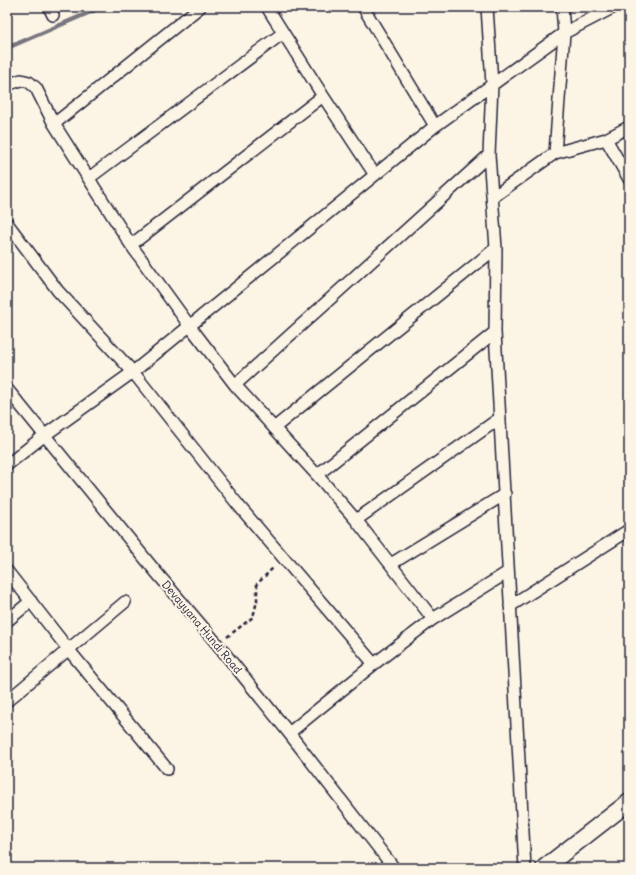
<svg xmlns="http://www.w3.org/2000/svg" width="636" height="875" font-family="Delius,sans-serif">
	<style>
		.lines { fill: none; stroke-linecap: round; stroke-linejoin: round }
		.stream { stroke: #78757e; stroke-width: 4.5 }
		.street-casing { stroke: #22223b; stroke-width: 14 }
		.secondary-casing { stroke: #22223b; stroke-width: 19 }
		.path { stroke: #22223b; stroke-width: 2.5; stroke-dasharray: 4 3; stroke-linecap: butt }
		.street { stroke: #fcf5e5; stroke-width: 11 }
		.secondary { stroke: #fcf5e5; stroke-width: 16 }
		.labels { text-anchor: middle; stroke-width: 4; stroke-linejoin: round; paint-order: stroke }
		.street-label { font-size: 11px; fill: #22223b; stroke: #fcf5e5 }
	</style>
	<rect width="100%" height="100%" fill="#fcf5e5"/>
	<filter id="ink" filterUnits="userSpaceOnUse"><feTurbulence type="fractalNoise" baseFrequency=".025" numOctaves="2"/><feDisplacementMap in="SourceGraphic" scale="8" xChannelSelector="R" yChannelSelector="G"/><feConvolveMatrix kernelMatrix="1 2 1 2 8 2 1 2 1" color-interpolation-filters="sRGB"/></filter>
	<g filter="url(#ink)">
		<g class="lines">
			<path class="stream" d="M7 48 102 7"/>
			<defs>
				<path id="street" d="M49 7 53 15
					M267 7 323 96 375 175
					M363 7 435 126
					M487 7 492 84 489 155 496 248 495 332 525 868
					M7 85 21 80 29 82 36 88 54 124 131 245 189 325 235 385 317 475 356 520 433 619
					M54 124 200 7
					M606 139 629 179
					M555 153 606 139 629 127
					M89 178 283 33
					M493 197 555 153 564 33 562 7
					M7 223 58 291 133 372 239 506 374 664
					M131 245 323 96
					M235 385 489 155
					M7 389 156 572 218 645 289 733 394 868
					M274 428 496 248
					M7 465 45 435 133 372 435 126 564 33 614 7
					M317 475 495 332
					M356 520 500 418
					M391 564 505 494
					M7 571 68 649 167 769
					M510 606 629 530
					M7 621 31 601
					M7 701 125 602
					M289 733 374 664 433 619 508 572"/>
				<path id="secondary" d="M544 868 629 802"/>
			</defs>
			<use href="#street" class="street-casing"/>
			<use href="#secondary" class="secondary-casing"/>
			<path class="path" d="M227 637 253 617 257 601V584L274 567"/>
			<use href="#street" class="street"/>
			<use href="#secondary" class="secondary"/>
		</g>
	</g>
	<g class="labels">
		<g class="street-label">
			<text transform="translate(202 627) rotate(50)" y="4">Devayyana Hundi Road</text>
		</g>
	</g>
	<rect width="636" height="875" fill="none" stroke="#fcf5e5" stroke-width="24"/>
	<rect x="12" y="12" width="612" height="851" fill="none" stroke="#22223b" stroke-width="1.5" filter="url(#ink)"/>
</svg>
